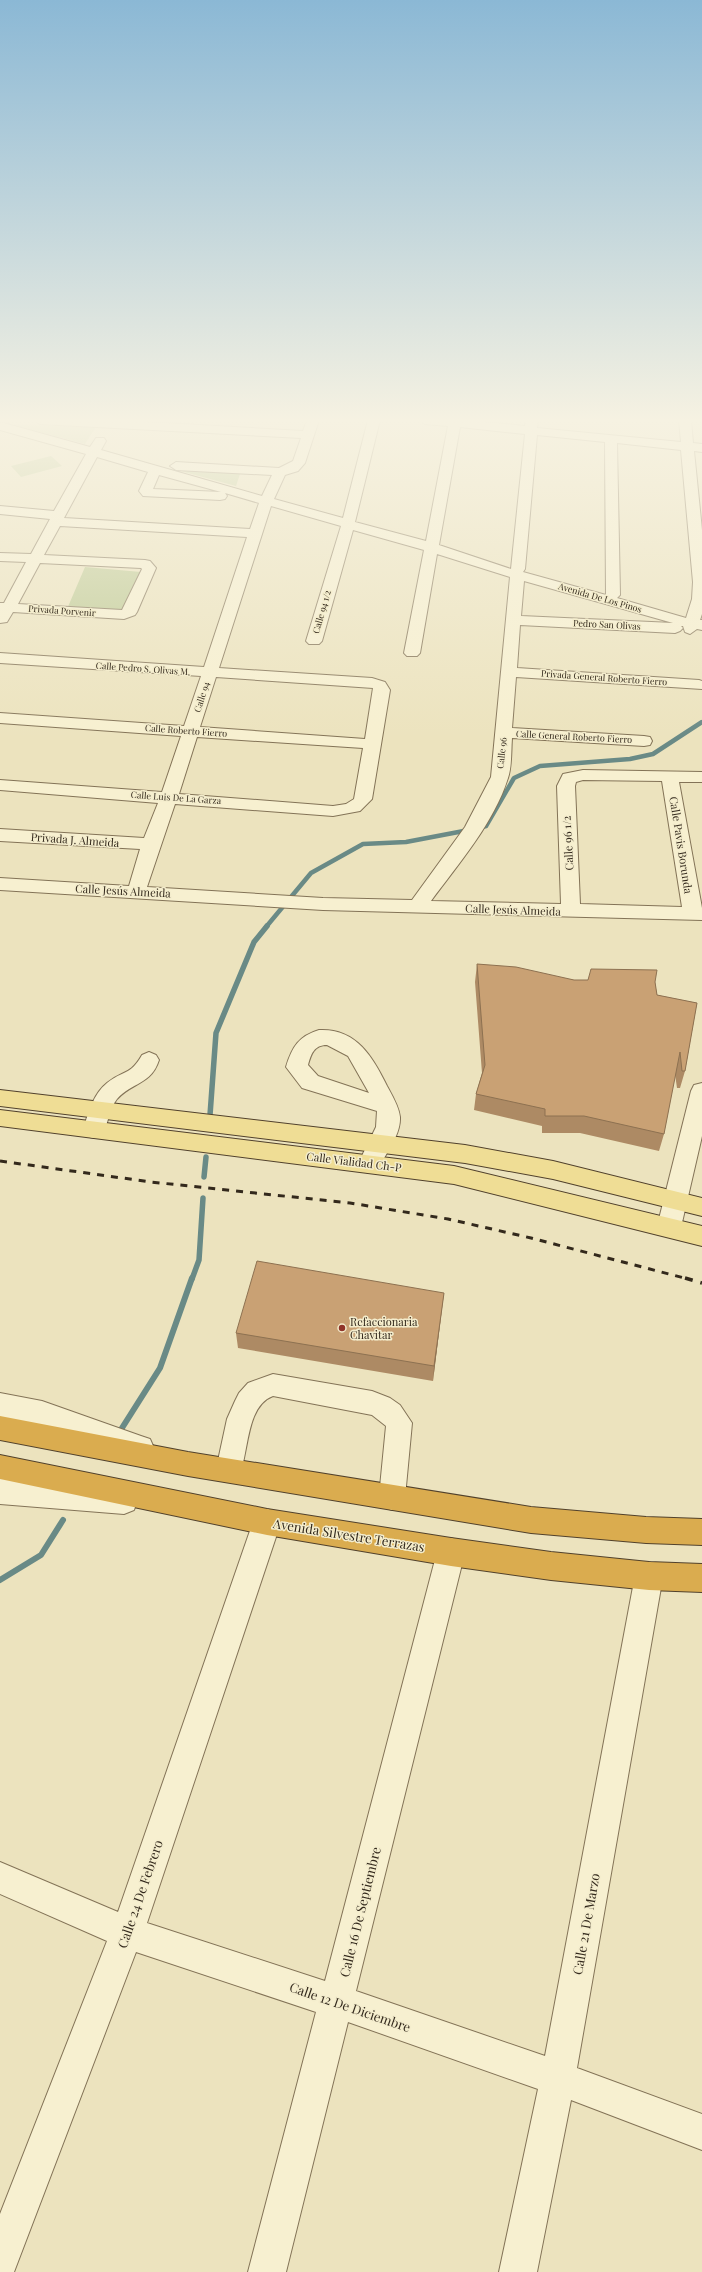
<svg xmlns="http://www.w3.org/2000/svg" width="702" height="2272" font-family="'Playfair Display',serif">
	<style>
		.green { fill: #bdc993 }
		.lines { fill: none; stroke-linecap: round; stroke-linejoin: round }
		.stream-far2 { stroke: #698a86; stroke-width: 4.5 }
		.stream-far1 { stroke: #698a86; stroke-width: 5.5 }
		.stream { stroke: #698a86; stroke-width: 6 }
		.minor-casing { stroke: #837357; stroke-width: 2 }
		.major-casing { stroke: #51412c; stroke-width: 2 }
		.highway-casing { stroke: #51412c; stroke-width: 2 }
		.minor { fill: #f7f0d0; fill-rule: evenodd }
		.major { fill: #efdd95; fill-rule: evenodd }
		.highway { fill: #daac4f; fill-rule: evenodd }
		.rail-far1 { stroke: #33291c; stroke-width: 3; stroke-dasharray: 7 7; stroke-linecap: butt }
		.rail { stroke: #33291c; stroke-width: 3.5; stroke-dasharray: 8 8; stroke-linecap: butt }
		.wall { fill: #ad8a64 }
		.shaded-wall { fill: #8d7151 }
		.building { fill: #c9a174; stroke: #8d7151 }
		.poi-dot { fill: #903429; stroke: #f4edcd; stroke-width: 1.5 }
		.labels { text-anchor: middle; stroke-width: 3; stroke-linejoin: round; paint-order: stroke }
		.far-street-label { font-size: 9px; fill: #33291c; stroke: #f4edcd }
		.street-label { font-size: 11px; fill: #33291c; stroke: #f4edcd }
		.poi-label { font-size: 11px; fill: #33291c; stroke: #f4edcd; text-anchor: start }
		.near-street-label { font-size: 13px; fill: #33291c; stroke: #f4edcd }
	</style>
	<rect width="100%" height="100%" fill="#ece3be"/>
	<path class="green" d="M14 425 96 427 85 444Z
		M51 456 62 466 21 477 11 466Z
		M173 469 240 474 236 486Z
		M85 567 141 572 125 612 67 609Z"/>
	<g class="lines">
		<path class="stream-far2" d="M479 828 486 826 514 778 540 766 630 759 653 754 702 722
			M266 927 311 873 363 844 406 842 469 830"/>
		<path class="stream-far1" d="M210 1115 216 1033 254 942 267 926
			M204 1177 206 1157
			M192 1279 199 1260 203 1198"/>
		<path class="stream" d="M122 1428 160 1368 192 1278
			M0 1580 41 1555 63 1520"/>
		<defs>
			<path id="minor" d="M34 420H112L303 431 307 420H319L305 463 298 471 285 475 274 499 343 518 368 420H380L355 522 426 541 448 426 425 424 419 420H465L525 426 526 420H538L537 428 681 442 679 420H691L693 443 702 444V452L694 451 702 530V614L700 620H702V630L697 629 690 634 685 632 683 626H681L683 628 680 631 675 633 520 625 517 668 699 680 702 681V689L516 677 512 728 644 736 650 737 652 741 650 745 644 746 512 738C511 751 512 766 508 778 494 823 459 863 431 901L561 904 557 786 563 774 583 770 702 772V782H679L702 908V920L323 910 0 890V878L129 886 140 849 0 841V829L144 838 158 803 0 790V780L162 792 181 736 0 723V713L184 726 201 676 0 663V653L204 667 247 537 60 526 44 555 145 560 150 561 156 568 137 612 135 615 124 619 13 612 7 622 0 623V603H4L26 562 0 561V553L31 554 50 519 0 514V506L54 511 86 454 0 430V422L90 447 96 438H104L106 441 101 450 262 496 272 475 176 470 170 466 176 462 279 468 293 461 301 438 40 424ZM460 427 525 434 511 569 439 545ZM537 435 605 442 606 595 523 572 525 569ZM617 443 681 450 693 582 692 599 686 618 617 598 620 595ZM97 457 148 472 139 491 143 496 220 500 225 499 227 496 225 493 259 503 250 529 64 518ZM159 475 221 492 153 489ZM271 506 341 526 306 641 309 644H319L322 641 353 530 424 550 404 653 407 656H417L420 653 437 554 510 577 491 777 465 827 412 900 323 898 147 887 175 804 333 816 360 811 372 799 390 690 385 682 372 678 219 668ZM40 563 141 568 142 569 122 610 18 604ZM524 581 673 623 521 616ZM216 677 373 688 365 739 200 727ZM197 737 363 748 354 799 346 804 333 806 179 794ZM583 780 662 781 682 907 580 904 575 786 576 782Z
				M319 1030C356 1028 373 1057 387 1086 392 1095 399 1107 400 1117 401 1135 385 1155 377 1170L369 1173 361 1170 358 1164 376 1127 377 1111 302 1088 286 1067C292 1047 299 1036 319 1030ZM327 1045 348 1056 369 1093 318 1076 308 1065C311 1054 314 1045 327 1045Z
				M149 1052 156 1055 159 1060C151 1085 132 1082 117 1099 109 1109 108 1124 102 1136L94 1138 86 1136 83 1130C88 1114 93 1094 107 1083 123 1070 130 1076 142 1055Z
				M702 1083V1136L681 1227 677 1234 669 1237 661 1234 657 1227 691 1091 694 1085Z
				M273 1374 372 1391 390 1398 400 1405 412 1423 405 1497 402 1506 392 1510 382 1506 379 1497 386 1426 372 1415 273 1396C245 1406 249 1456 238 1479L229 1482 220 1479 216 1470 227 1419 235 1401 239 1393 248 1383Z
				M0 1393 42 1401 141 1436 150 1439 154 1448 150 1457 141 1460 42 1425 0 1417Z
				M0 1478 124 1488 134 1492 137 1501 134 1510 124 1514 0 1504Z
				M267 1509 277 1513 281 1522 147 1923 325 1981 437 1552 441 1542 451 1538 461 1542 465 1552 356 1991 545 2056 635 1576 639 1566 649 1562 659 1566 663 1576 577 2068 702 2114V2150L571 2100 537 2272H499L538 2089 348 2022 286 2272H248L316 2012 136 1952 14 2272H0V2214L107 1941 0 1894V1862L118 1912 253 1522 257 1513Z"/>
			<path id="major" d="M0 1090 465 1145 553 1161 702 1198V1216L553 1179 465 1163 0 1106Z
				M0 1110 454 1166 702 1226V1246L454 1184 0 1126Z"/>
			<path id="highway" d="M0 1416 188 1452 531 1507 646 1517 702 1519V1545L646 1543 531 1533 188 1476 0 1440Z
				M0 1455 267 1509 451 1538 551 1552 649 1562 702 1564V1592L649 1590 551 1580 451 1566 267 1535 0 1479Z"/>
		</defs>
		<use href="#minor" class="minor-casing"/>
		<use href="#major" class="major-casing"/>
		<use href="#highway" class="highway-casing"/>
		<use href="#minor" class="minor"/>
		<use href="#major" class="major"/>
		<use href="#highway" class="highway"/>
		<path class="rail-far1" d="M0 1161 151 1182 350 1203 448 1219 531 1238 688 1279"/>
		<path class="rail" d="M685 1278 702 1283"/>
	</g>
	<path class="wall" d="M477 964 574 980 655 982 657 995 697 1003 685 1071 680 1088H677L675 1074 664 1134 659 1151 580 1133H542V1126L474 1110 476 1094 482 1073 475 982Z
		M444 1293 433 1381 238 1348 236 1333Z"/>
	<path class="shaded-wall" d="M444 1293 442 1308 433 1381 434 1366Z"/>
	<path class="building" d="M477 964 516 967 574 980H588L591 969 657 970 655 982 657 995 697 1003 685 1071H682L680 1052 664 1134 584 1116H545V1109L476 1094 485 1065Z
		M257 1261 444 1293 434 1366 236 1333Z"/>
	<linearGradient id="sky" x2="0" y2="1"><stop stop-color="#8bb8d5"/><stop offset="0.57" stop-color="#f6f2e2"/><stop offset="1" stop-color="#f6f2e2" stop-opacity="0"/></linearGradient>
	<rect width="702" height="738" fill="url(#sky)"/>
	<circle class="poi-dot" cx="342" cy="1328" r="4"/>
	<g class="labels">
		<g class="far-street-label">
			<text transform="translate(600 598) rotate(16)" y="3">Avenida De Los Pinos</text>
			<text transform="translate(62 611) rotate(4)" y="3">Privada Porvenir</text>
			<text transform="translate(322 612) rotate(-74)" y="3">Calle 94 1/2</text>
			<text transform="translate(607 625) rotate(3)" y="3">Pedro San Olivas</text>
			<text transform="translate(143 669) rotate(4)" y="3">Calle Pedro S. Olivas M.</text>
			<text transform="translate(604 678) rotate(4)" y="3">Privada General Roberto Fierro</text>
			<text transform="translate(202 697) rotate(-72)" y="3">Calle 94</text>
			<text transform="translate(186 731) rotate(4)" y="3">Calle Roberto Fierro</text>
			<text transform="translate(574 737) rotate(3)" y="3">Calle General Roberto Fierro</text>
			<text transform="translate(502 753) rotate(-84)" y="3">Calle 96</text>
			<text transform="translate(176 798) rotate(4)" y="3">Calle Luis De La Garza</text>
		</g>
		<g class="street-label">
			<text transform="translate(75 840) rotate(4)" y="4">Privada J. Almeida</text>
			<text transform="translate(568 843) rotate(-93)" y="4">Calle 96 1/2</text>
			<text transform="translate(681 845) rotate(81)" y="4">Calle Pavis Borunda</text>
			<text transform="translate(123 891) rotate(3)" y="4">Calle Jesús Almeida</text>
			<text transform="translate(513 910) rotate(2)" y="4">Calle Jesús Almeida</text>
			<text transform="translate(354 1162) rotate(7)" y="4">Calle Vialidad Ch-P</text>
		</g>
		<g class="poi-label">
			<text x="350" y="1326">Refaccionaria<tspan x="350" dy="13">Chavitar</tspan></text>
		</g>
		<g class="near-street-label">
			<text transform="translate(349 1535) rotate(9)" y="5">Avenida Silvestre Terrazas</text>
			<text transform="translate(140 1894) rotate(-71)" y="5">Calle 24 De Febrero</text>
			<text transform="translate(360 1912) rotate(-76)" y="5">Calle 16 De Septiembre</text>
			<text transform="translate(586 1924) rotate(-80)" y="5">Calle 21 De Marzo</text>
			<text transform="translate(350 2007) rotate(19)" y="5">Calle 12 De Diciembre</text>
		</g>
	</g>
</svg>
